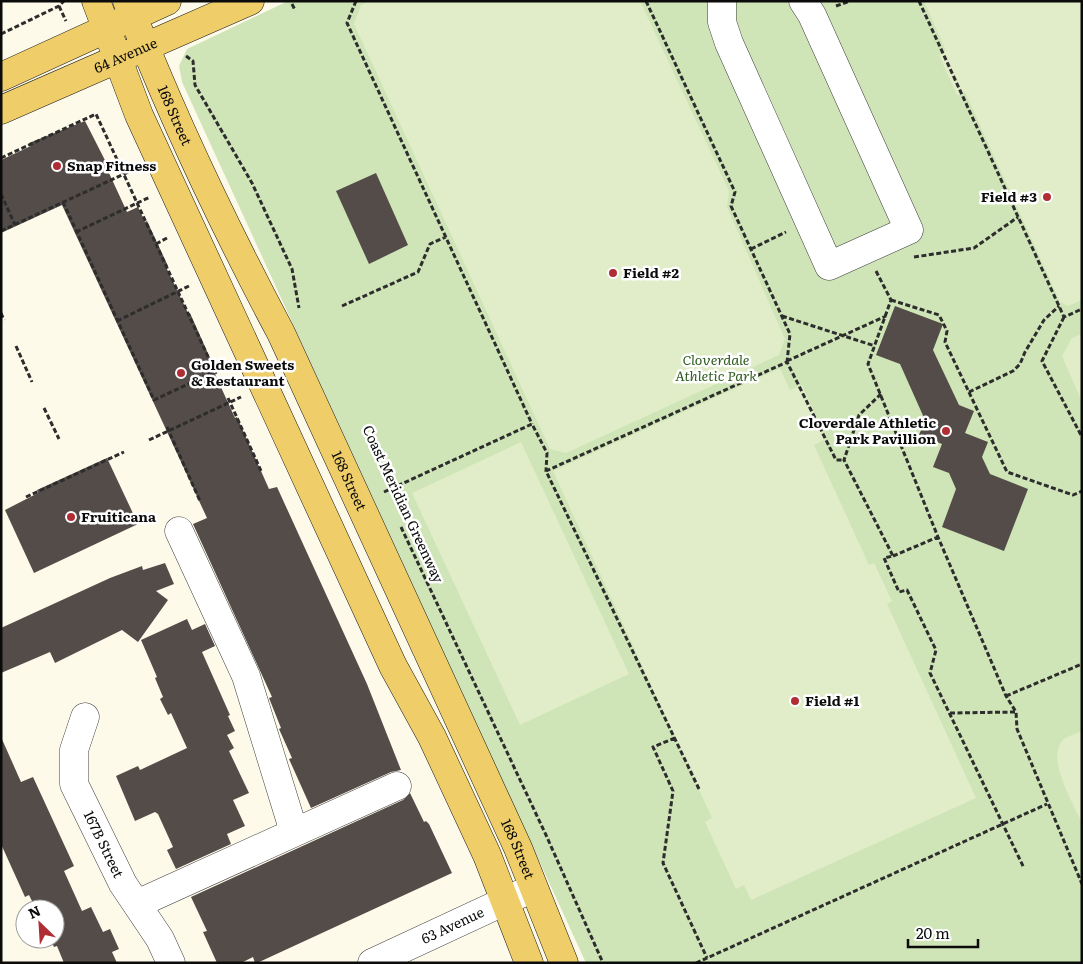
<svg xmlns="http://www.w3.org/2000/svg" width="1083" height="964" font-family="Literata,serif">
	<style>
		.green { fill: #cfe5b7 }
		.pitch { fill: #e0edc8 }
		.building { fill: #534c48 }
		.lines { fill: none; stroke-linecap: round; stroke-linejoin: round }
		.minor-casing { stroke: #3e3e3e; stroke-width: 29 }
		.major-casing { stroke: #1c1c1c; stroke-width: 29 }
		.path { stroke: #2d2d2d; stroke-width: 3; stroke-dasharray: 5 2.5; stroke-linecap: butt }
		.minor { stroke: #fff; stroke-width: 28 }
		.major { stroke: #efcd68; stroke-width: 28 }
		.poi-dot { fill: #b12d34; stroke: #fff; stroke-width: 2 }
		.labels { text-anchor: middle; stroke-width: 5; stroke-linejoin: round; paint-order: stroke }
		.street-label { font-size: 14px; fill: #0b0b0b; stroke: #fff }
		.poi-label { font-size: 14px; font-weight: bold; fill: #0b0b0b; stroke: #fff; text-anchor: start }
		.park-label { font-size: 14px; font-style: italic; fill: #2e5d20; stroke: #fff }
	</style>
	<rect width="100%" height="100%" fill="#fefaea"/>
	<path class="green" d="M288 1H1082V963H586L182 82 179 66 187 49Z"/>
	<path class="pitch" d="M370 1H640L729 191 727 207 785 339 779 355 566 453 550 449 354 24 361 5Z
		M924 1H1082V300L1068 306 1060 302 965 92 957 95 939 55 946 51Z
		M1082 334V402L1062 356 1072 338Z
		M780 368 790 390 802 385 826 439 814 445 869 565 874 563 892 601 887 604 976 798 751 900 744 885 736 889 705 822 712 818 553 471Z
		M521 442 629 674 520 725 412 493Z
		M1082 731V823C1074 805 1044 755 1064 739 1069 736 1076 733 1082 731Z"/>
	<path class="building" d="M85 121 111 172 109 173 127 212 138 207 145 222 147 221 168 266 166 267 188 313H190L210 358 208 359 215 374 235 418 237 417 269 489 277 487 367 684 401 770 391 772 311 808 289 759 292 758 279 729 281 728 269 698 272 697 193 524 207 518 62 205 1 233V160L31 146 29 143Z
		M376 173 408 245 369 264 336 191Z
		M895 306 943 324 933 350 959 405 974 411 965 433 988 442 982 457 990 474 1028 489 1004 551 942 527 956 489 949 473 933 467 942 444 919 435 925 420 900 364 876 355Z
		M107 458 138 524 34 573 5 510 38 493 37 490Z
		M165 563 174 584 156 591 168 600 138 642 122 630 55 663 50 652 1 673V628L110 578 142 566 143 570Z
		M187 619 192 630 205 624 215 646 202 652 230 715 228 716 235 731 227 735 234 748 229 751 249 793 233 800 245 826 227 834 231 844 176 869 167 850 173 847 158 814 155 812 135 821 116 776 138 766 140 770 187 748 171 713 168 715 160 699 163 697 155 678 157 677 141 640Z
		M1 737 21 782 33 777 74 866 64 871 82 911 91 907 103 932 110 929 119 949 112 952 117 963H64L57 946 54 947 50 939H55V909H36L29 895 25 897 1 844Z
		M410 793 424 822 426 821 429 824 452 873 257 963H255L253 957 241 963H217L203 932 207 931 191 897 403 800Z"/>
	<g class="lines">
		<defs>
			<g id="minor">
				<path d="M722 1V22L729 43 829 266 909 230 812 15 803 1"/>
				<path d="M179 531 246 676 294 832"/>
				<path id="s1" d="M85 717 74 750V784L123 884 160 939 171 963"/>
				<path d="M137 904 397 786"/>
				<path id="s2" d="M372 963 533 888"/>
			</g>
			<g id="major">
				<path d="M96 1 139 115 393 666 432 737 487 855 529 963"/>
				<path id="s3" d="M127 1C171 115 224 226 281 333L518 848 564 963"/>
				<path d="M1 77 167 1"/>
				<path id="s4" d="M1 110 250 1"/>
			</g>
		</defs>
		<use href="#minor" class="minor-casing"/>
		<use href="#major" class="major-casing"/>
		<path class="path" d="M356 1 347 23 532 424
			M646 1 735 192 731 206 790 334 787 362
			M919 1 1064 317 1082 309
			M292 4 295 10
			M59 6 66 21
			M836 6 850 1
			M1 34 59 6 64 1
			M186 56 193 61 195 85 252 183 292 269 299 308
			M1 158 96 114 216 374
			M1 194 15 225
			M63 202 154 400 229 365
			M1 231 137 168
			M76 232 150 197
			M156 244 167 238
			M751 249 786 232
			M914 257 974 248 1018 217
			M876 271 891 300 868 364 938 537 1006 696 1016 712 1017 729 1082 884
			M891 300 939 315 947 331 945 342 1007 472 1073 495 1082 491
			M342 306 418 272 430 244 446 237
			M1 313 4 320
			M782 316 875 346
			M1064 317 1042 361 1082 437
			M117 321 191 285
			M16 346 32 382
			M787 361 886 316
			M969 392 1013 371 1020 364 1025 352 1044 320 1059 306
			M881 394 859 415 844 460 893 556 884 558 899 592 907 590 936 650 930 673 1024 868
			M228 398 262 473
			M44 408 59 439
			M167 427 200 501
			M149 440 241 397
			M384 492 532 424 547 453 546 471
			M26 497 124 452
			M401 527 546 835 603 963
			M893 556 938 537
			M1006 696 1082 664
			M950 713 1016 712
			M675 738 653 747 673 791 663 863 707 958
			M699 789 546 471 787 362 836 460H844
			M696 963 1047 804"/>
		<use href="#minor" class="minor"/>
		<use href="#major" class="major"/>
	</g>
	<g class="poi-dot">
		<circle cx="57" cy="166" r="5"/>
		<circle cx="1047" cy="197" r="5"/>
		<circle cx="613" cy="273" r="5"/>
		<circle cx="181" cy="373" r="5"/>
		<circle cx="946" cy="431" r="5"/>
		<circle cx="71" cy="517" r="5"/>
		<circle cx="795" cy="701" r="5"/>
	</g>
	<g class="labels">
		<g class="street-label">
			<text dy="5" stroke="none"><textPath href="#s4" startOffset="136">64 Avenue</textPath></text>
			<text dy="5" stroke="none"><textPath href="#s3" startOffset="124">168 Street</textPath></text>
			<text dy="5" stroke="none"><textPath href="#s3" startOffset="529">168 Street</textPath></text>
			<text transform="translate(403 504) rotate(65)" y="5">Coast Meridian Greenway</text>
			<text dy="5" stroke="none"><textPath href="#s1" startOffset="136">167B Street</textPath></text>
			<text dy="5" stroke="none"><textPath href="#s3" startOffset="934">168 Street</textPath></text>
			<text dy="5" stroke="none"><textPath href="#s2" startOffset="89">63 Avenue</textPath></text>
		</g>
		<g class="poi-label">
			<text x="67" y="171">Snap Fitness</text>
			<text x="1037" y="202" text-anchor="end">Field #3</text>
			<text x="623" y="278">Field #2</text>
			<text x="191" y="370">Golden Sweets<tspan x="191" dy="16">&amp; Restaurant</tspan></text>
			<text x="936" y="428" text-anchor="end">Cloverdale Athletic<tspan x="936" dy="16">Park Pavillion</tspan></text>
			<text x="81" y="522">Fruiticana</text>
			<text x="805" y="706">Field #1</text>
		</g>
		<g class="park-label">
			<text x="716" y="365">Cloverdale<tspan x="716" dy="16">Athletic Park</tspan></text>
		</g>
	</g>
	<rect width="1083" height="964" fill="none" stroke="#0b0b0b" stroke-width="5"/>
	<g transform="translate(40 924) rotate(335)"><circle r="24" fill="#ffffff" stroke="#9d9d9d"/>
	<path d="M0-4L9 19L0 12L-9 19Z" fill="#b12d34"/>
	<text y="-8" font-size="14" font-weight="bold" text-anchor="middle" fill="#0b0b0b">N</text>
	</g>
	<path d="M908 939v8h70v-8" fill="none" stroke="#0b0b0b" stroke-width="2.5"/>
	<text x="916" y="939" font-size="15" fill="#0b0b0b" stroke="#ffffff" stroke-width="4" paint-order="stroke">20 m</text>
</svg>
